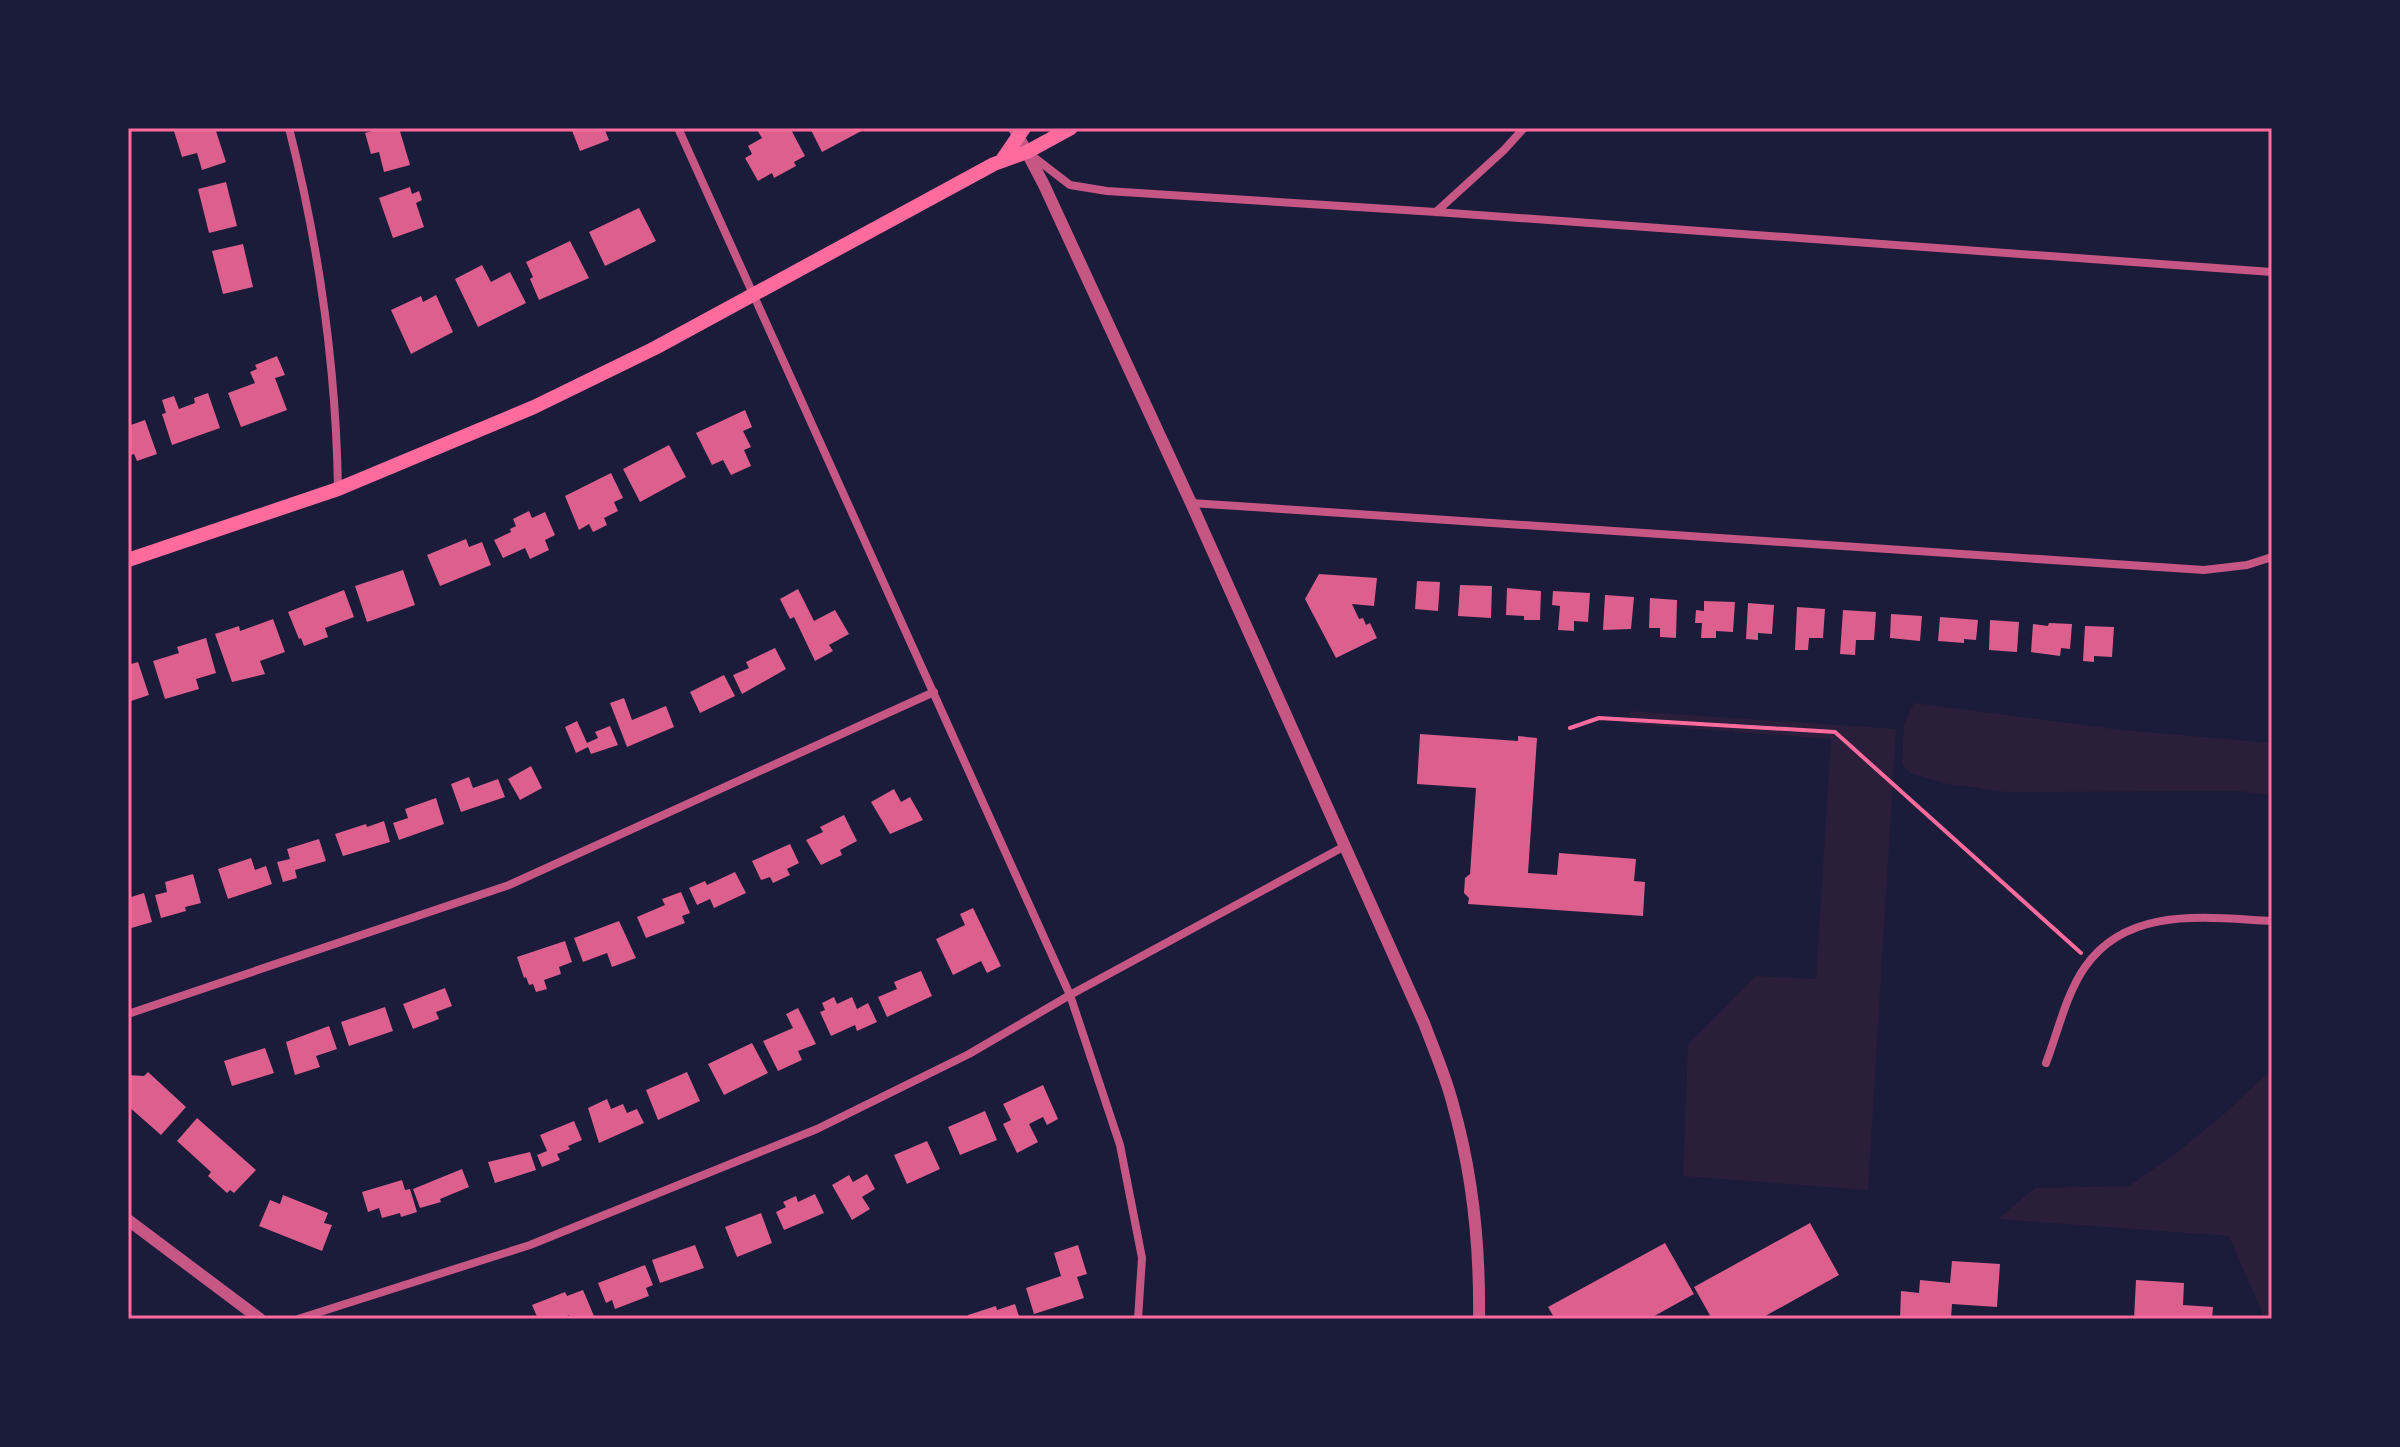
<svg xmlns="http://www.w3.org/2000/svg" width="2400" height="1447" font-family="'DejaVu Sans',sans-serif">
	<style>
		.green { fill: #2a1e3b }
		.building { fill: #dd5f8e }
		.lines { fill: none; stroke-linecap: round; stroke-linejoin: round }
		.path { stroke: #ff6b9d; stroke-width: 4 }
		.minor { stroke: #c65784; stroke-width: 8 }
		.tertiary { stroke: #c65784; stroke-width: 12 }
		.secondary { stroke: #ff6b9d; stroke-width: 14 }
		.neatline { fill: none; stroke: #ff6b9d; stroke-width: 3 }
	</style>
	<rect width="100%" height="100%" fill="#1b1b3a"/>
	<path class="green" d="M1914 703 2122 730 2272 743V795L2238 791 2005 792 1943 783 1910 773 1902 764 1904 724Z
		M1630 711 1896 729 1868 1190 1683 1176 1688 1045 1756 976 1816 979 1831 739 1629 724Z
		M2272 1069V1319H2265L2229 1236 1998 1219 2035 1188 2129 1186 2175 1154 2224 1114Z"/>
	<path class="building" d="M173 128H215L226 162 202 170 197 153 182 157Z
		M383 128H399L410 165 384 172 379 152 371 154 365 133Z
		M571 128H604L609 140 580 151Z
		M761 128H772L773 131 790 128 805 156 794 162 796 166 774 178 772 173 758 181 745 158 752 154 748 146 762 138 757 130Z
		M810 128H867L822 152Z
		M226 182 237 226 209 233 198 189Z
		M410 187 412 194 419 191 422 200 416 203 424 227 393 238 379 198Z
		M639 208 656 241 605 266 589 232Z
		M570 241 589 278 539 300 530 279 533 277 526 262Z
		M243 244 253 287 223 294 212 251Z
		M482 265 491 282 510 272 526 303 478 327 455 279Z
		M436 295 453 332 411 354 391 310 421 296 423 302Z
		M277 356 285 375 275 378 287 410 241 427 228 393 255 383 250 372 257 369 255 365Z
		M208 393 220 428 172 445 162 414 166 413 162 400 174 396 179 409 195 403 194 398Z
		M745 410 752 427 743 431 751 447 744 450 751 466 731 475 723 460 712 465 696 433Z
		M145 420 157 454 137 461 134 454 128 456V426Z
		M669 445 686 477 640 502 623 469Z
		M611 473 623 498 614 502 618 511 604 518 607 525 593 532 589 524 579 530 565 496Z
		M529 511 532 518 545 512 555 535 545 540 549 550 530 559 525 548 503 558 494 540 511 532 510 529 516 526 513 519Z
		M466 539 469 547 482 542 491 565 440 586 427 555Z
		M403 570 415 605 367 622 355 586Z
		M1319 574 1377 578 1374 606 1352 604 1359 619 1363 618 1366 625 1370 623 1377 638 1336 658 1305 599Z
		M1417 581 1440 582 1438 611 1415 609Z
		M1460 585 1492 586 1491 618 1458 616Z
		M1507 588 1541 591 1540 620H1524V616L1506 615Z
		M798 589 814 621 835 610 849 634 829 645 833 651 815 661 794 617 790 619 780 599Z
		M344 590 354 617 325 628 328 637 304 646 301 638 299 639 288 612Z
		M1553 591 1590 593 1588 622 1574 621V631L1558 630 1560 606 1552 605Z
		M1605 595 1634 597 1631 629 1603 630Z
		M1650 598 1677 600 1676 638 1660 637V628H1649Z
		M1704 601 1735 602 1733 632 1716 631V638H1701L1702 623H1695L1696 610 1704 611Z
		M1748 603 1774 605 1772 634 1758 633V640L1746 639Z
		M1797 607 1825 609 1823 638H1809L1808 650H1795Z
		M1843 610 1876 612 1874 640H1856L1855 655 1840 654Z
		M1891 614 1922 616 1920 641 1890 638Z
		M1940 617 1978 620 1976 640 1964 639V643L1938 641Z
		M273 619 285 652 260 661 265 674 232 682 215 634 239 626 240 631Z
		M1990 620 2019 622 2017 652 1989 650Z
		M2049 623 2072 624 2070 649 2061 648 2060 656 2031 652 2033 624 2048 626Z
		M2085 626 2114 627 2112 657 2094 656V662L2083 661Z
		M206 638 216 673 196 679 199 689 165 699 153 661 179 653 177 647Z
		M775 648 786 669 742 694 733 675 749 668 746 662Z
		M138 662 149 695 128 702V665Z
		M724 675 735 696 700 713 690 692Z
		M624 698 632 720 666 706 674 727 627 747 610 703Z
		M577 721 587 743 598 738 595 732 610 726 618 745 591 754 588 747 576 753 565 727Z
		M1420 734 1518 741V736L1537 738 1528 873 1557 875 1559 853 1636 859 1634 881 1645 882 1643 916 1468 904 1469 898 1464 893 1465 878 1470 874 1476 788 1417 784Z
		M531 766 542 788 520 800 508 779Z
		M469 777 473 788 498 779 505 797 461 812 451 784Z
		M894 789 901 802 910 797 923 820 890 834 871 802Z
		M436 798 444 824 399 840 393 823 408 818 405 809Z
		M844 815 857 841 840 850 842 855 821 865 806 840 823 832 820 827Z
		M384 821 390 842 343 856 335 834 366 824 367 827Z
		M319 839 326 861 295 870 297 878 283 882 277 862 290 859 287 849Z
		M790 844 799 863 787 869 790 875 773 883 770 877 761 880 752 861Z
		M251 858 255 870 266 866 272 884 228 899 218 869Z
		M735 872 746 893 714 908 710 899 697 905 689 888 705 881 707 885Z
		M193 874 201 903 185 907 186 911 161 918 155 895 167 892 165 882Z
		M681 892 690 913 682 916 685 923 646 938 637 917 665 905 662 899Z
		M144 893 152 922 128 929V898Z
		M973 908 1001 966 987 973 981 961 953 975 936 939 965 925 960 914Z
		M619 921 636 958 612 967 607 953 583 962 574 938Z
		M565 941 572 962 559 967 561 974 544 980 547 989 536 992 533 984 529 985 526 977 524 978 517 957Z
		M921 971 932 996 887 1017 878 997 897 989 894 982Z
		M445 988 452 1006 436 1012 439 1019 413 1029 403 1004Z
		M834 997 837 1004 852 997 857 1009 868 1003 877 1022 857 1031 855 1025 831 1036 820 1012 825 1010 822 1003Z
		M385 1007 393 1031 349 1046 341 1022Z
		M798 1008 816 1044 798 1051 802 1060 778 1071 763 1041 793 1028 786 1014Z
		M329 1026 337 1049 316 1056 320 1067 295 1075 286 1042Z
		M752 1043 768 1073 724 1095 708 1064Z
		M265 1048 274 1073 232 1086 224 1061Z
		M148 1072 186 1107 161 1135 128 1106V1075L144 1076Z
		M687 1072 700 1101 658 1120 646 1090Z
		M1043 1085 1058 1119 1047 1125 1043 1117 1029 1124 1038 1142 1017 1153 1003 1124 1011 1120 1003 1104Z
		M607 1099 611 1109 623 1104 627 1113 637 1109 644 1123 599 1143 588 1108Z
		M985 1111 997 1140 960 1155 948 1127Z
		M197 1118 256 1170 234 1193 230 1190 227 1193 208 1176 211 1172 177 1141Z
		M574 1121 582 1140 568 1146 570 1149 557 1154 560 1160 542 1167 537 1155 547 1151 540 1135Z
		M927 1141 940 1169 907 1184 894 1155Z
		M530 1152 536 1170 495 1183 488 1162Z
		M462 1169 469 1187 440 1199 441 1202 420 1208 413 1189Z
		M867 1174 875 1189 862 1197 870 1209 852 1220 832 1185 849 1175 853 1182Z
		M402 1180 405 1190 410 1189 417 1212 401 1217 400 1213 382 1218 379 1208 368 1212 362 1192Z
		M815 1194 824 1213 784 1230 776 1212 786 1207 783 1202 796 1196 798 1202Z
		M283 1195 328 1213 324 1223 332 1225 322 1251 259 1226 270 1200 280 1204Z
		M761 1213 772 1243 737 1257 725 1227Z
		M1810 1223 1839 1275 1760 1319H1712L1694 1287Z
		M1665 1243 1694 1294 1649 1319H1555L1548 1307Z
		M695 1245 704 1268 660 1283 652 1260Z
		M1078 1245 1087 1274 1077 1277 1084 1298 1034 1314 1026 1288 1061 1276 1054 1253Z
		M1952 1261 2000 1264 1997 1307 1952 1304 1951 1319H1900L1901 1291 1919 1293 1920 1280 1950 1283Z
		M645 1265 653 1285 646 1288 649 1296 615 1309 612 1300 606 1303 598 1283Z
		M2136 1280 2184 1283 2183 1305 2213 1307 2212 1319H2134Z
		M583 1290 594 1316 571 1319 569 1315 560 1319H538L532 1305 565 1292 567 1296Z
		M1015 1304 1020 1319H969L968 1315 996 1306 997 1310Z"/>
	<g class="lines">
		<path class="path" d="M1570 728 1599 718 1835 732 2081 953"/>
		<path class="minor" d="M289 128C319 246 336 367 338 489
			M678 128 1070 995 1120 1145 1142 1258 1138 1319
			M1031 155 1070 185 1107 191 1436 212 2272 272
			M1436 212 1504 150 1524 128
			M1191 503 2204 570 2247 565 2272 557
			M128 1014 509 885 934 692
			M2046 1063C2058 1032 2066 994 2085 967 2128 905 2207 918 2272 921
			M298 1319 530 1245 817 1129 969 1054 1070 995 1345 846"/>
		<path class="tertiary" d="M1014 128 1044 185 1191 503 1424 1023C1434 1050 1446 1077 1453 1105 1473 1175 1480 1247 1479 1319
			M128 1220 260 1319"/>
		<path class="secondary" d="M1002 160 1024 128
			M128 560 338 489 534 407 655 348 994 164 1027 152 1071 128"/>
	</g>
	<rect width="2400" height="1447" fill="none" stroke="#1b1b3a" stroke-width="260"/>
	<rect x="130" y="130" width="2140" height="1187" class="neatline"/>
</svg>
